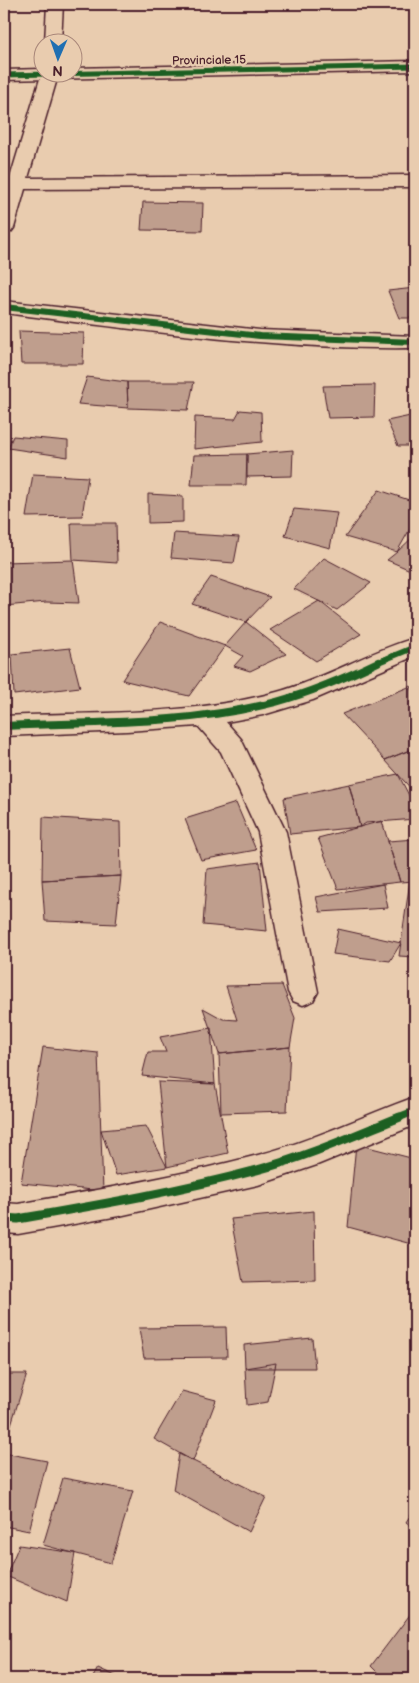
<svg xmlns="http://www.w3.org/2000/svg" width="419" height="1683" font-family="'Balsamiq Sans',sans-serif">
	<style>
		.building { fill: #bf9e8d; stroke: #4a1f2b }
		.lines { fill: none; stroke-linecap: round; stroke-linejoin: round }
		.minor-casing { stroke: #4a1f2b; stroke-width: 3 }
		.tertiary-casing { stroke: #4a1f2b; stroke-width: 3 }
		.minor { fill: #e9ccaf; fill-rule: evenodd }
		.tertiary { fill: #e9ccaf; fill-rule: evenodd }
		.cycleway-far3-casing { stroke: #e9ccaf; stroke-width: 7 }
		.cycleway-far2-casing { stroke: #e9ccaf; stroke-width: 9 }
		.cycleway-far1-casing { stroke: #e9ccaf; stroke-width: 11 }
		.cycleway-casing { stroke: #e9ccaf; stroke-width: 12 }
		.cycleway-far3 { stroke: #1b5e20; stroke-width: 5 }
		.cycleway-far2 { stroke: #1b5e20; stroke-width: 6 }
		.cycleway-far1 { stroke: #1b5e20; stroke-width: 8 }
		.cycleway { stroke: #1b5e20; stroke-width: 9 }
		.labels { text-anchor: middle; stroke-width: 4.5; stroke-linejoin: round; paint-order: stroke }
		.far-street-label { font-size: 12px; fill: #4a1f2b; stroke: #e9ccaf }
	</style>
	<rect width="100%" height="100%" fill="#e9ccaf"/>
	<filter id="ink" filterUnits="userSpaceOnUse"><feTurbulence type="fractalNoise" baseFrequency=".02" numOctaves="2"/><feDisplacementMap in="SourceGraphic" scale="10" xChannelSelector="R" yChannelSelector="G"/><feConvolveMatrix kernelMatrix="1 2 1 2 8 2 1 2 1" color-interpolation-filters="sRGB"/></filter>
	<g filter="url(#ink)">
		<path class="building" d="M143 202 203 203 202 231 141 230Z
			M415 288V318H399L388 291Z
			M19 331 84 333 83 364H21Z
			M87 377 127 382 128 408 78 404Z
			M127 382H194L188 410 128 408Z
			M375 385 374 417 328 418 323 386Z
			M240 410 261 412 262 442 194 449 195 417 235 419Z
			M415 415V446H398L387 421Z
			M13 436 68 441V457L8 448Z
			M293 450 292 476 247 477V454Z
			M247 454 246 485H191L194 455Z
			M33 474 88 477 82 516 26 517Z
			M379 490 415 502V520L397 552 345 537Z
			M148 494 183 496V522L148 523Z
			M294 509 337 513 330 548 285 536Z
			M71 523H116L117 563 73 560Z
			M174 533 239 537 234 563 171 558Z
			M415 535V572L387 560 397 552Z
			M324 558 371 583 337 610 294 589Z
			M73 560 79 603 46 602 5 606 4 562Z
			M211 577 270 597 246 622 192 604Z
			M319 601 361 634 316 661 270 630Z
			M160 622 225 646 189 696 122 680Z
			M246 622 286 654 250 671 234 666 243 656 225 646Z
			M70 648 80 687 14 695 12 654Z
			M411 686 415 694V748L385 760 342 714Z
			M415 748V793L385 760Z
			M398 774 415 807V819L366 823 360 827 349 784Z
			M349 784 360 827 290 834 284 798Z
			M236 803 256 850 201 860 185 819Z
			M43 817 120 822 121 876 42 880Z
			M382 821 400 882 338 889 318 838Z
			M415 839V881L400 882 388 841Z
			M260 862 267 931 203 925 207 869Z
			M121 876 116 924 45 921 42 880Z
			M410 881 415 883V957L399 956Z
			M383 884 388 908 320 912 316 897Z
			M338 929 401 943 390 961 333 954Z
			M282 985 295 1018 290 1047 219 1054 203 1008 223 1019 237 1020 226 986Z
			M211 1028 215 1084 142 1076 148 1052H166L160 1037Z
			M43 1047 98 1053 103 1191 21 1183Z
			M290 1047 287 1111 221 1113 219 1054Z
			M158 1082 215 1084 228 1153 167 1167Z
			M146 1126 167 1167 116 1175 101 1130Z
			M356 1144 415 1159V1245L348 1227Z
			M314 1211 315 1280 243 1282 231 1219Z
			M226 1327 227 1357 144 1358 139 1328Z
			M312 1338 315 1368H245L244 1345Z
			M276 1363 268 1402 247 1405 245 1368Z
			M4 1374H27L9 1431H4Z
			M182 1391 216 1400 193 1461 154 1439Z
			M4 1453 47 1461 29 1531 4 1526Z
			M179 1454 266 1497 249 1532 173 1490Z
			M63 1478 133 1491 111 1563 43 1545Z
			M415 1508V1529L406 1522Z
			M19 1545 75 1553 67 1602 6 1576Z
			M415 1608V1679H384L371 1666Z
			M98 1668 122 1679H92Z"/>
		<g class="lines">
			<defs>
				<path id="minor" d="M47 4H63L61 42H45Z
					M42 72H59L28 178 415 175V187L25 189 14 228 11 232 4 234V197L6 190H4V178H10Z
					M4 301 260 330 415 336V348C277 350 140 330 4 313Z
					M415 638V656L313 700 263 715 226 722 241 739 286 832 318 992 313 1001 303 1005 293 1001 288 992 258 832 221 752 198 726 127 731 4 736V716C95 712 188 716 277 692 325 679 367 652 415 638Z
					M415 1097V1125L317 1165 258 1185 119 1216 18 1234 4 1233V1203L18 1204C98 1190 179 1176 258 1155 311 1141 363 1116 415 1097Z"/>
				<path id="tertiary" d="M415 61V71L4 80V70L42 69V72H72V68Z"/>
			</defs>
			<use href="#minor" class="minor-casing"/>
			<use href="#tertiary" class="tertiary-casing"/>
			<use href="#minor" class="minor"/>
			<use href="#tertiary" class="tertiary"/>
			<defs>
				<path id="cycleway-far3" d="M4 75 415 66"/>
				<path id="cycleway-far2" d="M4 307 260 336 415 342
					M376 663 415 647"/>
				<path id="cycleway-far1" d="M4 726C95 722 187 725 276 702 312 692 345 678 378 662
					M397 1118 415 1111"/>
				<path id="cycleway" d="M4 1218 18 1219C98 1205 179 1191 257 1170 306 1157 353 1136 400 1117"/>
			</defs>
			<use href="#cycleway-far3" class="cycleway-far3-casing"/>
			<use href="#cycleway-far2" class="cycleway-far2-casing"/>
			<use href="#cycleway-far1" class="cycleway-far1-casing"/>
			<use href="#cycleway" class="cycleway-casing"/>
			<use href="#cycleway-far3" class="cycleway-far3"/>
			<use href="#cycleway-far2" class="cycleway-far2"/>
			<use href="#cycleway-far1" class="cycleway-far1"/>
			<use href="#cycleway" class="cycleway"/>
		</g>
	</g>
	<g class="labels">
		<g class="far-street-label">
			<text transform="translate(209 60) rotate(-1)" y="4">Provinciale 15</text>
		</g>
	</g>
	<rect width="419" height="1683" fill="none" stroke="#e9ccaf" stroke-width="20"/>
	<rect x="10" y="10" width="399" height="1663" fill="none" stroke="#4a1f2b" stroke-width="2" filter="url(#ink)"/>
	<g transform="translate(58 58) rotate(182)"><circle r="24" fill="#e9ccaf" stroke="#a9877a"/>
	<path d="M0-4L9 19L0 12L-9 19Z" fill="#1f6fb2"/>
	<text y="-8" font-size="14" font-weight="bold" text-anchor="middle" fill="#4a1f2b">N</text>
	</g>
</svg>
